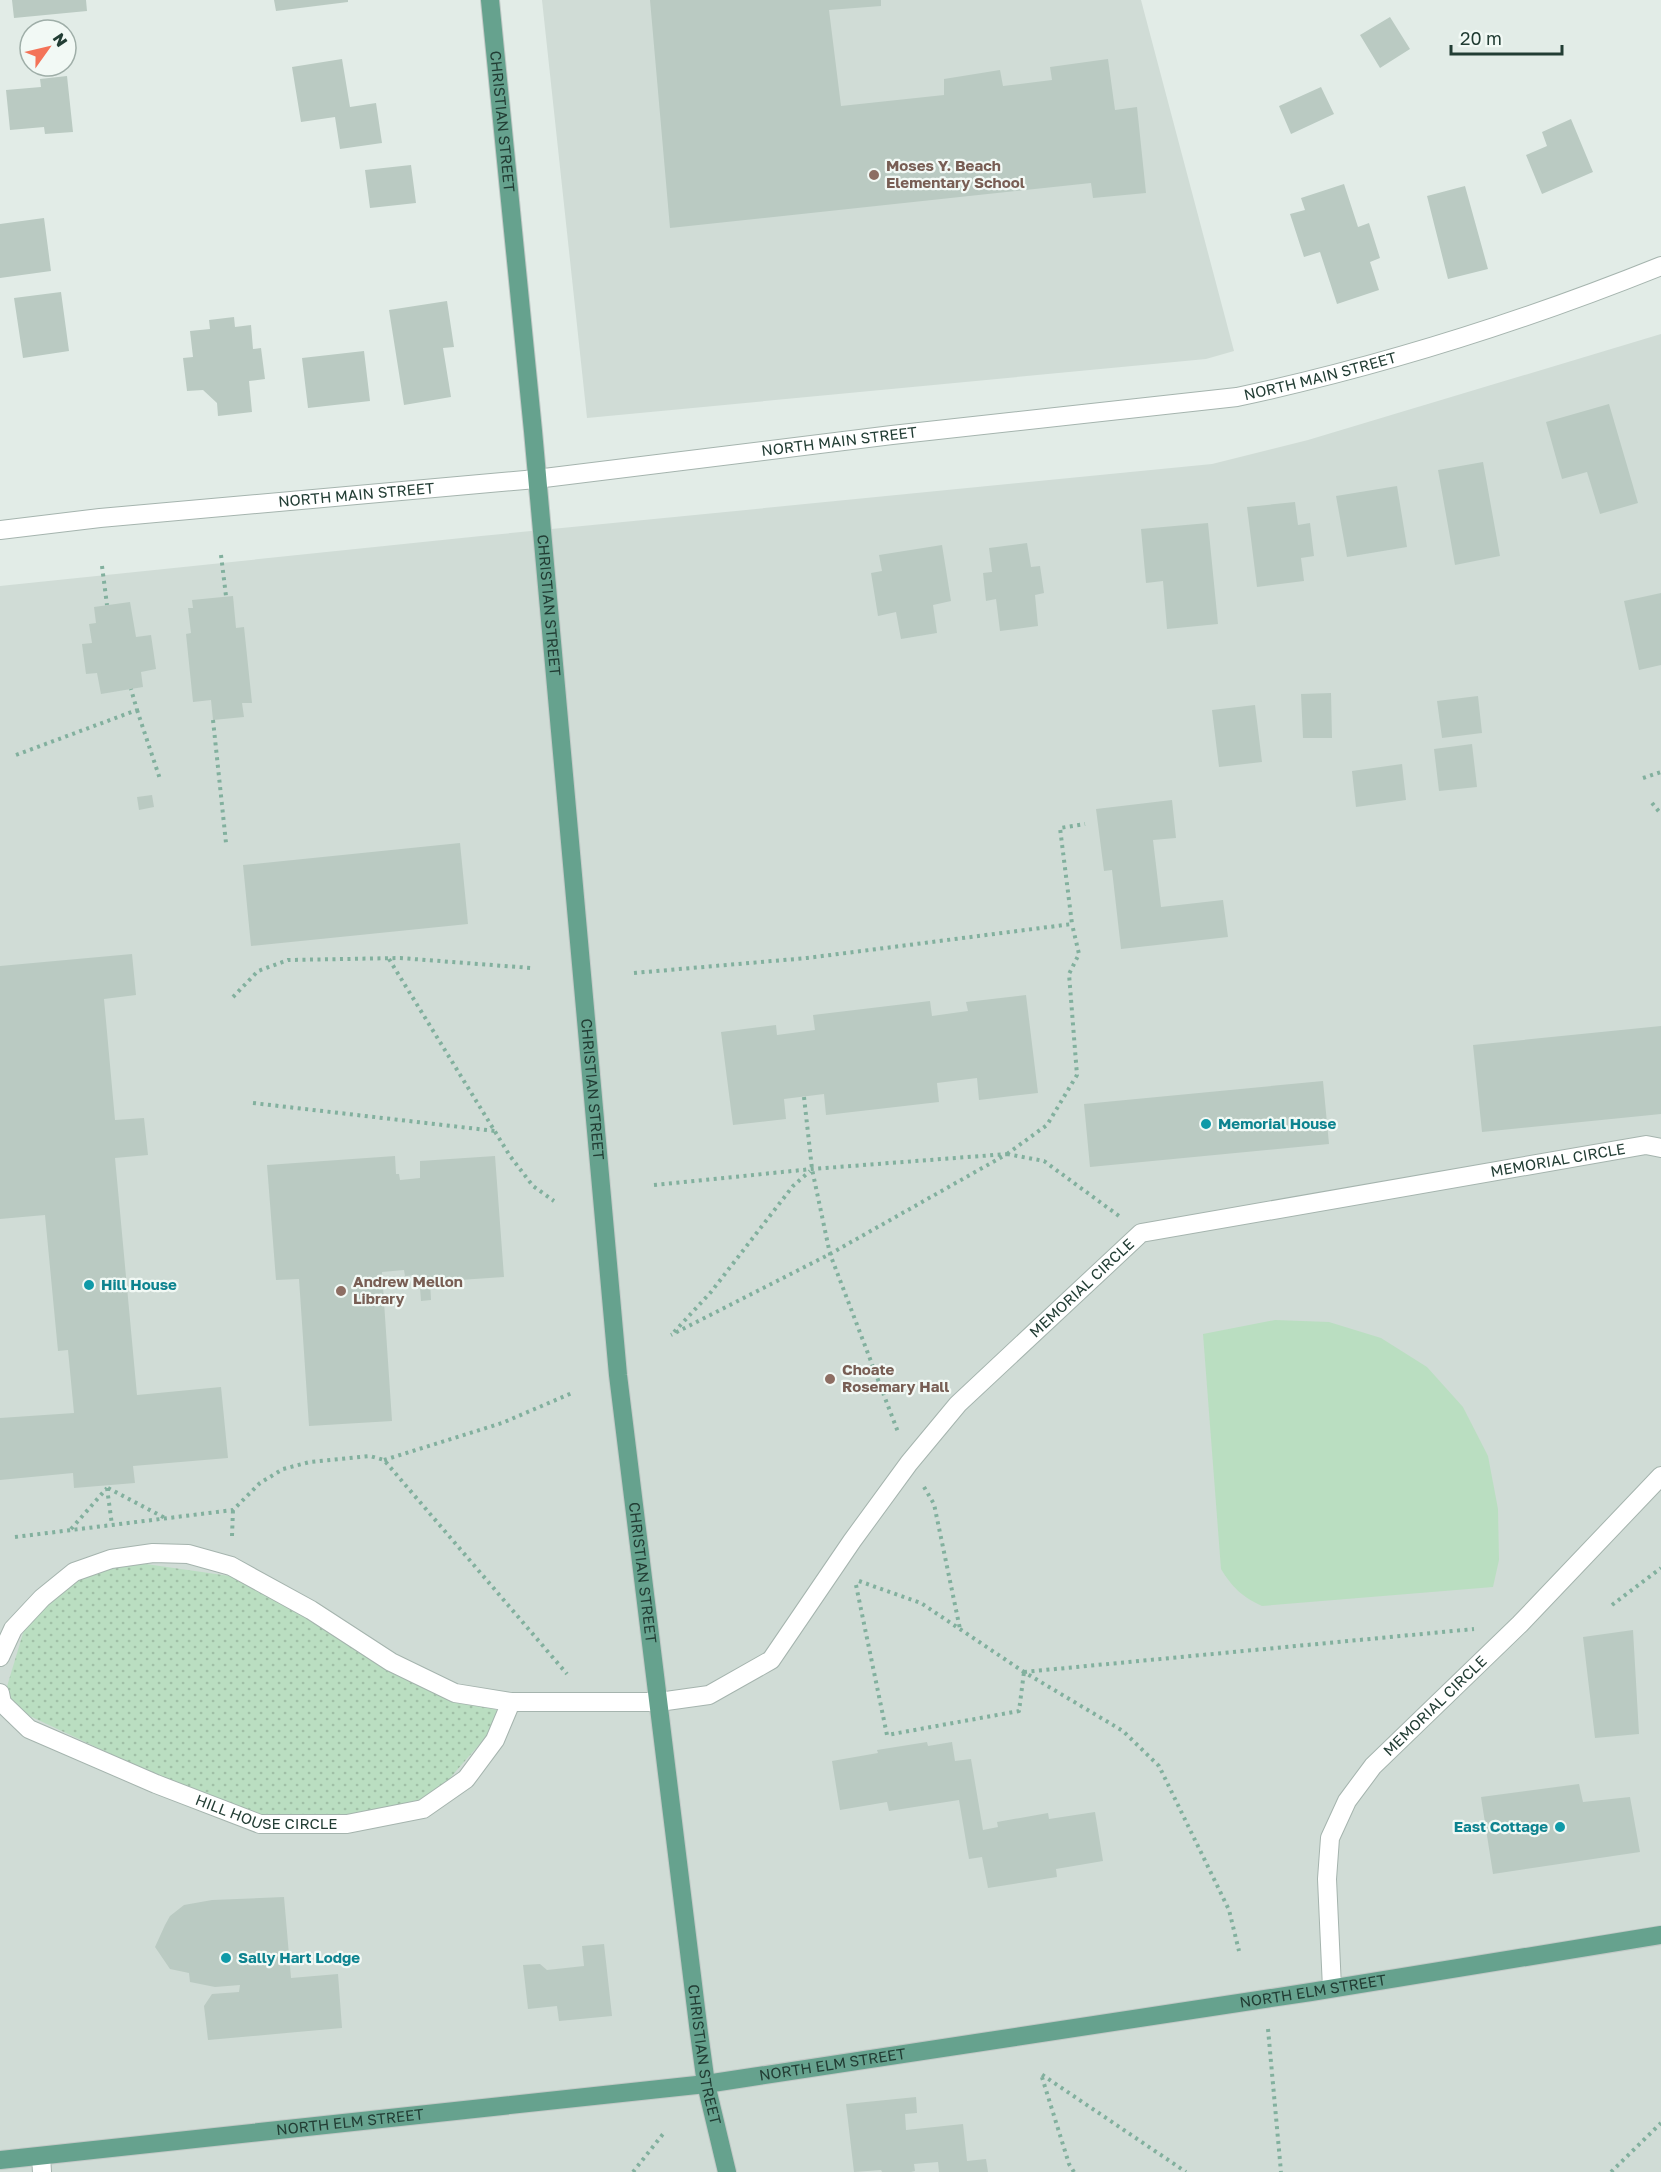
<svg xmlns="http://www.w3.org/2000/svg" width="1661" height="2172" font-family="'Golos Text',sans-serif">
	<style>
		.built { fill: #d0dcd6 }
		.grass { fill: url(#grass-dots) }
		.park { fill: #badec1 }
		.building { fill: #bacac2 }
		.lines { fill: none; stroke-linecap: round; stroke-linejoin: round }
		.minor-casing { stroke: #a5b4ae; stroke-width: 20 }
		.major-casing { stroke: #c1c9c6; stroke-width: 20 }
		.path { stroke: #82b09e; stroke-width: 4; stroke-dasharray: 3 4.5; stroke-linecap: butt }
		.minor { stroke: #fff; stroke-width: 18 }
		.major { stroke: #66a28e; stroke-width: 18 }
		.education-dot { fill: #8d6e63; stroke: #f2f9f5; stroke-width: 2 }
		.culture-dot { fill: #0f9aa8; stroke: #f2f9f5; stroke-width: 2 }
		.labels { text-anchor: middle; stroke-width: 4.5; stroke-linejoin: round; paint-order: stroke }
		.street-label { font-size: 15px; fill: #223d34; stroke: #f2f9f5 }
		.education-label { font-size: 15px; font-weight: bold; fill: #785e54; stroke: #f2f9f5; text-anchor: start }
		.culture-label { font-size: 15px; font-weight: bold; fill: #0d838f; stroke: #f2f9f5; text-anchor: start }
	</style>
	<defs>
		<pattern id="grass-dots" width="8" height="8" patternUnits="userSpaceOnUse" patternTransform="scale(1.5)"><rect width="8" height="8" fill="#badec1"/><path d="M2 2h.1M6 6h.1" fill="none" stroke="#a0bfa6" stroke-width="1.8" stroke-linecap="round"/></pattern>
	</defs>
	<rect width="100%" height="100%" fill="#e2ece7"/>
	<path class="built" d="M542 0H1141L1234 351 1206 359 587 418Z
		M1661 334V2172H0V586L481 536 1212 464 1308 440Z"/>
	<path class="grass" d="M111 1559 258 1580 505 1715 423 1809 260 1824 2 1703 30 1610Z"/>
	<path class="park" d="M1275 1320 1329 1322 1381 1338 1427 1367 1463 1407 1488 1456 1498 1509 1499 1560 1493 1587 1262 1606C1242 1597 1232 1587 1221 1569L1203 1334Z"/>
	<path class="building" d="M12 0H86L87 11 14 18Z
		M274 0H348V2L276 11Z
		M650 0H881V6L829 10 841 106 944 95V79L1000 70 1003 86 1052 80 1050 67 1108 59 1115 110 1137 107 1146 193 1093 198 1091 183 670 228Z
		M1390 17 1410 49 1380 68 1360 35Z
		M342 59 350 107 376 103 382 143 340 149 335 117 301 122 292 67Z
		M67 76 73 132 45 134 44 127 10 130 6 90 41 87 40 79Z
		M1321 87 1334 114 1291 134 1279 106Z
		M1571 119 1593 172 1542 194 1526 155 1547 146 1542 132Z
		M411 165 416 203 370 208 365 170Z
		M1344 184 1358 227 1369 223 1380 258 1370 262 1379 290 1337 304 1320 252 1304 257 1290 214 1305 210 1301 198Z
		M1465 186 1488 269 1448 279 1427 196Z
		M44 218 51 271 0 278V224Z
		M61 292 69 351 23 358 14 298Z
		M447 301 454 347 443 348 451 397 404 405 389 310Z
		M234 317 235 327 251 325 253 349 261 348 265 379 249 381 252 412 218 416 217 403 203 390 187 391 183 358 193 357 190 331 210 329 209 320Z
		M364 351 370 401 308 408 302 358Z
		M1609 404 1638 503 1600 514 1587 472 1562 479 1546 422Z
		M1483 462 1500 556 1455 565 1438 470Z
		M1397 486 1407 547 1347 557 1336 496Z
		M1295 502 1298 525 1310 523 1314 556 1301 558 1304 581 1257 587 1247 507Z
		M1208 523 1218 624 1167 629 1163 581 1146 583 1141 529Z
		M1027 543 1031 567 1040 566 1044 593 1035 595 1038 626 1000 631 996 599 986 601 983 573 992 572 989 548Z
		M942 545 951 601 933 605 937 633 901 639 896 612 878 616 871 573 882 571 879 555Z
		M1661 593V665L1639 670 1624 601Z
		M233 596 236 628 244 627 252 703H242L244 717 213 720 211 700 193 702 186 634 191 633 188 608H193L192 600Z
		M130 602 136 637 151 635 156 669 141 672 143 687 101 694 97 673 86 674 82 644 92 643 89 624 96 623 94 607Z
		M1331 693 1332 738H1303L1301 694Z
		M1478 696 1482 733 1442 738 1437 701Z
		M1255 705 1262 762 1219 767 1212 710Z
		M1472 744 1477 787 1439 791 1434 749Z
		M1402 764 1406 800 1356 807 1352 771Z
		M152 795 154 807 139 810 137 797Z
		M1172 800 1176 838 1153 840 1161 907 1223 900 1228 937 1121 949 1112 870 1104 871 1096 809Z
		M460 843 468 924 251 946 243 865Z
		M132 954 136 995 104 999 115 1120 144 1118 148 1155 115 1158 137 1395 221 1387 228 1458 133 1466 135 1483 74 1488 73 1473 0 1480V1418L74 1413 68 1350 58 1351 45 1215 0 1219V966Z
		M1026 995 1038 1093 979 1100 977 1078 937 1083 939 1102 826 1115 824 1094 784 1099 786 1119 733 1125 721 1032 776 1025 777 1035 815 1030 813 1015 930 1001 932 1016 968 1011 966 1002Z
		M1661 1026V1114L1482 1132 1473 1045Z
		M1323 1081 1329 1144 1090 1167 1084 1104Z
		M395 1156 396 1174H399L400 1180 420 1178V1161L495 1156 504 1277 430 1282 431 1300 421 1301 419 1275 405 1276 404 1270 382 1272 392 1421 309 1426 299 1279 276 1280 267 1165Z
		M1633 1630 1639 1734 1595 1738 1583 1637Z
		M927 1742 928 1746 952 1742 955 1761 971 1759 983 1830 998 1827 997 1822 1048 1813 1049 1819 1095 1812 1103 1861 1056 1869 1057 1877 988 1888 982 1857 969 1859 959 1800 889 1811 887 1802 840 1810 832 1761 878 1753 877 1750Z
		M1579 1784 1583 1802 1630 1797 1640 1852 1493 1874 1481 1797Z
		M284 1897 291 1978 338 1974 342 2028 208 2040 204 2006 212 1994 239 1992 240 1985 215 1987 190 1982 189 1973 170 1969 155 1947 165 1925 170 1916 184 1905 212 1900Z
		M604 1944 612 2016 559 2021 557 2006 528 2009 523 1965 540 1964 547 1970 584 1966 582 1946Z
		M916 2097 917 2113 905 2114 906 2130 963 2124 967 2161 986 2159 988 2172H939L938 2162 914 2164 915 2171 911 2172H882L881 2170 854 2172 846 2104Z"/>
	<g class="lines">
		<defs>
			<g id="minor">
				<path id="s1" d="M0 530 100 518 536 479 892 435 1237 397C1382 366 1524 321 1661 266"/>
				<path id="s2" d="M0 1657 13 1629 42 1598 74 1572 111 1559 153 1553 188 1554 231 1566 311 1610 391 1662 455 1693 511 1702H659L709 1695 771 1660 852 1541 909 1463 958 1404 1141 1233 1646 1145 1661 1148"/>
				<path id="s3" d="M0 1693 2 1703 29 1729 156 1784 260 1824H347L423 1809 466 1779 495 1740 511 1702"/>
				<path id="s4" d="M1332 1988 1327 1879 1330 1838 1347 1801 1373 1766 1520 1624 1661 1476"/>
				<path d="M41 2156 42 2172"/>
			</g>
			<g id="major">
				<path id="s5" d="M490 0 533 431 618 1375 699 2033 706 2084 727 2172"/>
				<path id="s6" d="M0 2160 706 2084 1311 1992 1661 1935"/>
			</g>
		</defs>
		<use href="#minor" class="minor-casing"/>
		<use href="#major" class="major-casing"/>
		<path class="path" d="M221 555 226 596
			M102 566 107 605
			M137 710 160 779
			M213 720 226 843
			M16 755 137 710 131 689
			M1643 778 1661 772
			M1652 803 1661 814
			M389 959 510 1156 533 1186 554 1201
			M634 973 807 958 1072 924 1060 828 1085 824
			M233 997 258 971 288 960 400 958 531 968
			M804 1097 812 1169 830 1254 898 1432
			M253 1103 495 1131
			M1007 1154 1047 1125 1077 1075 1069 974 1079 954 1072 924
			M1007 1154 1044 1161 1119 1216
			M654 1185 812 1169 1007 1154 830 1254 671 1335
			M674 1332 711 1292 793 1186 810 1171
			M384 1460 502 1423 572 1393
			M924 1487 934 1504 960 1629
			M107 1488 112 1525
			M108 1488 165 1518
			M71 1529 107 1488
			M232 1536 233 1510
			M15 1537 233 1510 260 1483 283 1469 310 1462 370 1456 384 1460 567 1674
			M859 1581 921 1603 1024 1672 1123 1731 1159 1766 1229 1910 1239 1951
			M856 1585 887 1735 1019 1711 1024 1672
			M1612 1605 1661 1568
			M1024 1672 1474 1629
			M1268 2029 1281 2172
			M633 2172 663 2134
			M1074 2172 1069 2164 1041 2074 1186 2172
			M1611 2172 1661 2123"/>
		<use href="#minor" class="minor"/>
		<use href="#major" class="major"/>
	</g>
	<g class="education-dot">
		<circle cx="874" cy="175" r="6"/>
		<circle cx="341" cy="1291" r="6"/>
		<circle cx="830" cy="1379" r="6"/>
	</g>
	<g class="culture-dot">
		<circle cx="1206" cy="1124" r="6"/>
		<circle cx="89" cy="1285" r="6"/>
		<circle cx="1560" cy="1827" r="6"/>
		<circle cx="226" cy="1958" r="6"/>
	</g>
	<g class="labels">
		<g class="street-label">
			<text dy="5" stroke="none"><textPath href="#s5" startOffset="122">CHRISTIAN STREET</textPath></text>
			<text dy="5" stroke="none"><textPath href="#s1" startOffset="1330">NORTH MAIN STREET</textPath></text>
			<text dy="5" stroke="none"><textPath href="#s1" startOffset="844">NORTH MAIN STREET</textPath></text>
			<text dy="5" stroke="none"><textPath href="#s1" startOffset="358">NORTH MAIN STREET</textPath></text>
			<text dy="5" stroke="none"><textPath href="#s5" startOffset="608">CHRISTIAN STREET</textPath></text>
			<text dy="5" stroke="none"><textPath href="#s5" startOffset="1094">CHRISTIAN STREET</textPath></text>
			<text dy="5" stroke="none"><textPath href="#s2" startOffset="1851">MEMORIAL CIRCLE</textPath></text>
			<text dy="5" stroke="none"><textPath href="#s2" startOffset="1347">MEMORIAL CIRCLE</textPath></text>
			<text dy="5" stroke="none"><textPath href="#s5" startOffset="1580">CHRISTIAN STREET</textPath></text>
			<text dy="5" stroke="none"><textPath href="#s4" startOffset="321">MEMORIAL CIRCLE</textPath></text>
			<text dy="5" stroke="none"><textPath href="#s3" startOffset="302">HILL HOUSE CIRCLE</textPath></text>
			<text dy="5" stroke="none"><textPath href="#s6" startOffset="1324">NORTH ELM STREET</textPath></text>
			<text dy="5" stroke="none"><textPath href="#s5" startOffset="2066">CHRISTIAN STREET</textPath></text>
			<text dy="5" stroke="none"><textPath href="#s6" startOffset="838">NORTH ELM STREET</textPath></text>
			<text dy="5" stroke="none"><textPath href="#s6" startOffset="352">NORTH ELM STREET</textPath></text>
		</g>
		<g class="education-label">
			<text x="886" y="171">Moses Y. Beach<tspan x="886" dy="17">Elementary School</tspan></text>
			<text x="353" y="1287">Andrew Mellon<tspan x="353" dy="17">Library</tspan></text>
			<text x="842" y="1375">Choate<tspan x="842" dy="17">Rosemary Hall</tspan></text>
		</g>
		<g class="culture-label">
			<text x="1218" y="1129">Memorial House</text>
			<text x="101" y="1290">Hill House</text>
			<text x="1548" y="1832" text-anchor="end">East Cottage</text>
			<text x="238" y="1963">Sally Hart Lodge</text>
		</g>
	</g>
	<g transform="translate(48 48) rotate(56)"><circle r="28" fill="#f2f9f5" stroke="#9faea8" stroke-width="1.5"/>
	<path d="M0-4.5L10 22L0 15L-10 22Z" fill="#f47358"/>
	<text y="-9" font-size="16" font-weight="bold" text-anchor="middle" fill="#223d34">N</text>
	</g>
	<path d="M1451 45v9h111v-9" fill="none" stroke="#223d34" stroke-width="3"/>
	<text x="1460" y="45" font-size="18" fill="#223d34" stroke="#f2f9f5" stroke-width="4.5" paint-order="stroke">20 m</text>
</svg>
